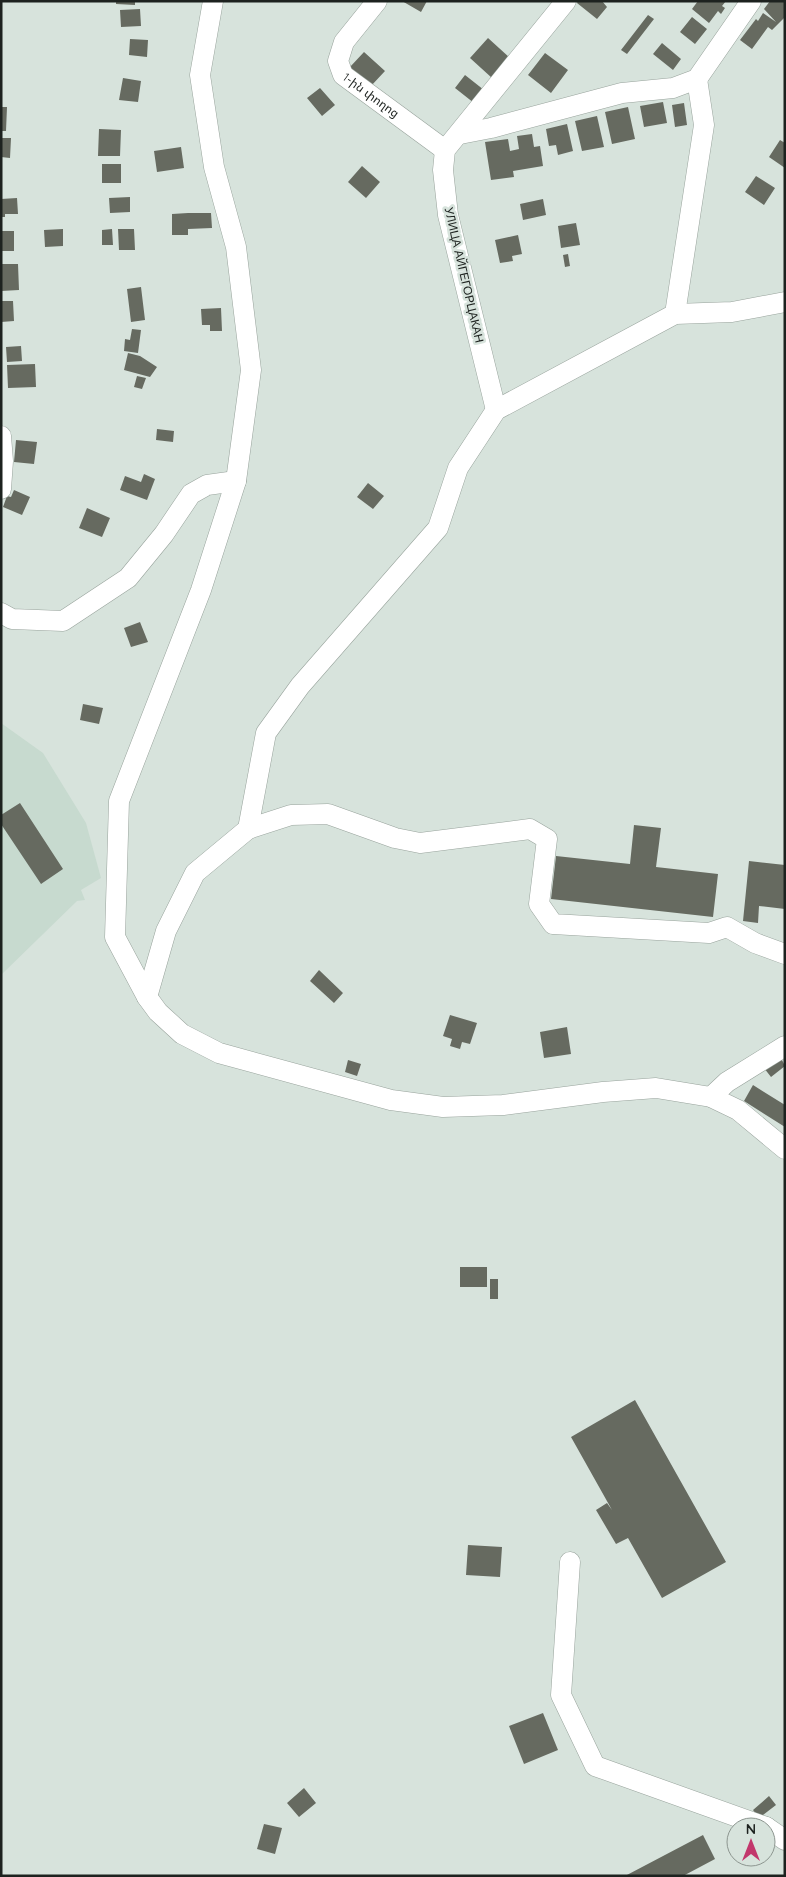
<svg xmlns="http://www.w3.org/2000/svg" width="786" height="1877" font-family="Quicksand,'Noto Sans Armenian',sans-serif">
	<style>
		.built { fill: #c7dacf }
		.building { fill: #666a60 }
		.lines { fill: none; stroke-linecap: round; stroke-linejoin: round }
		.minor-casing { stroke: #98a39c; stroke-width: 21 }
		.minor { stroke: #fff; stroke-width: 20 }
		.labels { text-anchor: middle; stroke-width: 5; stroke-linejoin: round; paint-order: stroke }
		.street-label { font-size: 12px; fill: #1d221f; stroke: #d7e3dc }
	</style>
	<rect width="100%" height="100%" fill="#d7e3dc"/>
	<path class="built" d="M1 723 43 753 86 823 101 878 81 890 85 900 77 901 1 975Z"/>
	<path class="building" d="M116 1H135V5L116 4Z
		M402 1H427L421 12Z
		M578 1H602L607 7 597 19 577 3Z
		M698 1H726L722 6 725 8 721 14 718 11 709 23 692 9Z
		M770 1H785V17L772 30 768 27 752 49 740 40 756 19 758 21 763 13 776 22 764 9Z
		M140 9 141 26 121 27 120 10Z
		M648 15 654 19 627 54 621 50Z
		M692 17 707 29 695 44 680 32Z
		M488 38 510 58 492 78 470 58Z
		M130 39 148 40 147 57 129 55Z
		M662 43 681 59 673 70 653 54Z
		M364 52 385 71 371 86 350 67Z
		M545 53 568 70 551 93 528 75Z
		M465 75 484 90 474 103 455 88Z
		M123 78 141 81 138 102 119 100Z
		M320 88 335 105 322 116 307 98Z
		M663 102 667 123 644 127 640 106Z
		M684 103 687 125 675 127 672 105Z
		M1 107H7L6 131H1Z
		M628 107 635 139 612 144 605 112Z
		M597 116 604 147 582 151 575 121Z
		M567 124 573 151 558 155 556 145 549 146 546 129Z
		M99 129 121 130 120 156H98Z
		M532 134 534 147 540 146 543 166 513 171 514 177 491 180 485 142 508 139 510 151 519 149 517 136Z
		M1 138H11L10 158 1 157Z
		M780 140 785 143V168L769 157Z
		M181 147 184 168 157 172 154 151Z
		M102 164H121V183H102Z
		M362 166 380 182 366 198 348 182Z
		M756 176 775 188 764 205 745 192Z
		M130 197V212L110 213 109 198Z
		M17 198 18 214H5V217H1V199Z
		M543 199 546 215 523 220 520 204Z
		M188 213H211L212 228 188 229V235H172V214Z
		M576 223 580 245 561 248 558 226Z
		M63 229V246L45 247 44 230Z
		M112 229 113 245H102V230Z
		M118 229H134L135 250H119Z
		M1 231H14V251H1Z
		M518 235 522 254 512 256 513 261 500 263 495 240Z
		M568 254 570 266 565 267 563 255Z
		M1 264H18L19 290 1 291Z
		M141 287 145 320 131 322 127 289Z
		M1 301H13L14 321 1 322Z
		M221 308 222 331H210V325H202L201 309Z
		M132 329 141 330 138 353 124 351 125 339 130 340Z
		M21 346 22 361 7 362 6 347Z
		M128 353 140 356 157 367 150 377 124 370Z
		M35 364 36 387 8 388 7 365Z
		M137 376 146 378 142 389 134 387Z
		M157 429 174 431 173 442 156 440Z
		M16 440 37 442 34 464 14 462Z
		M144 474 155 479 147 500 120 490 125 476 141 482Z
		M368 483 384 496 373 509 357 497Z
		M14 490 30 497 22 515 3 507 7 496 11 497Z
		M87 508 110 518 102 537 79 528Z
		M140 622 148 642 131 647 124 628Z
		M83 704 103 708 99 724 80 720Z
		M20 803 63 869 41 884 1 824V815Z
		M634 825 661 828 656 867 718 874 713 917 551 899 556 856 630 864Z
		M749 861 785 865V909L759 906 758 923 743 921Z
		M319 970 343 993 334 1003 310 981Z
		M450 1015 477 1023 470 1044 462 1042 460 1049 450 1046 452 1039 443 1036Z
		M567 1027 571 1054 544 1058 540 1032Z
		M780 1056 785 1066 771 1077 764 1068Z
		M348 1060 361 1064 357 1076 345 1072Z
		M753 1085 785 1105V1127L744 1101Z
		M460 1267H487V1287H460Z
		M490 1279H498V1299H490Z
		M635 1400 726 1562 662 1598 628 1538 616 1544 596 1510 607 1503 612 1510 571 1437Z
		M468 1545 502 1547 500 1577 466 1575Z
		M543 1713 558 1750 524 1764 509 1726Z
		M304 1788 316 1803 299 1817 287 1803Z
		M769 1796 776 1805 759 1818 753 1810Z
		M264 1824 282 1828 275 1854 257 1849Z
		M703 1835 715 1859 683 1876H625Z"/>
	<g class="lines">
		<defs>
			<g id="minor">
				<path d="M213 1 200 75 214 167 236 247 251 370 236 481 201 590 119 801 115 937 147 997 158 1012 182 1034 219 1053 391 1100 443 1107 503 1105 603 1092 656 1088 711 1097 738 1110 785 1149"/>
				<path id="s1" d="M377 1 344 42 338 61 343 75 445 150"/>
				<path d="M460 134 491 128 622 93 673 88 697 79 751 1"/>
				<path d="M675 314 704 125 697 79"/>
				<path d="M496 410 448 215 443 170 445 150 566 1"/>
				<path d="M1 436 3 461 1 489"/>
				<path d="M1 613 12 619 63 621 128 578 164 534 191 494 207 485 236 481"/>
				<path d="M248 829 291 815 328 814 395 838 420 843 530 829 547 839 539 904 553 924 709 933 727 927 755 943 785 954"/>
				<path d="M147 997 166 931 195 873 248 829 266 733 300 686 438 528 458 468 496 410 675 314 732 312 785 302"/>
				<path d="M711 1097 727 1082 785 1046"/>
				<path d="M570 1562 561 1695 595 1766 766 1827"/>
				<path d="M766 1827 785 1840"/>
			</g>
		</defs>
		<use href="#minor" class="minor-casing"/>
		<use href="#minor" class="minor"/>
	</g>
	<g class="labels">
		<g class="street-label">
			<text dy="4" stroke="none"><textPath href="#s1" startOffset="122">1-ին փողոց</textPath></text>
			<text transform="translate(464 275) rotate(77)" y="4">УЛИЦА АЙГЕГОРЦАКАН</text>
		</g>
	</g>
	<rect width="786" height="1877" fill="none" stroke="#1d221f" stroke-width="5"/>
	<g transform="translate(751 1842)"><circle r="24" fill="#d7e3dc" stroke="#8d9690"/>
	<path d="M0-4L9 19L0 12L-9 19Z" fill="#c2376c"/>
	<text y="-8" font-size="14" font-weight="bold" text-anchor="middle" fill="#1d221f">N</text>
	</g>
</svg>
